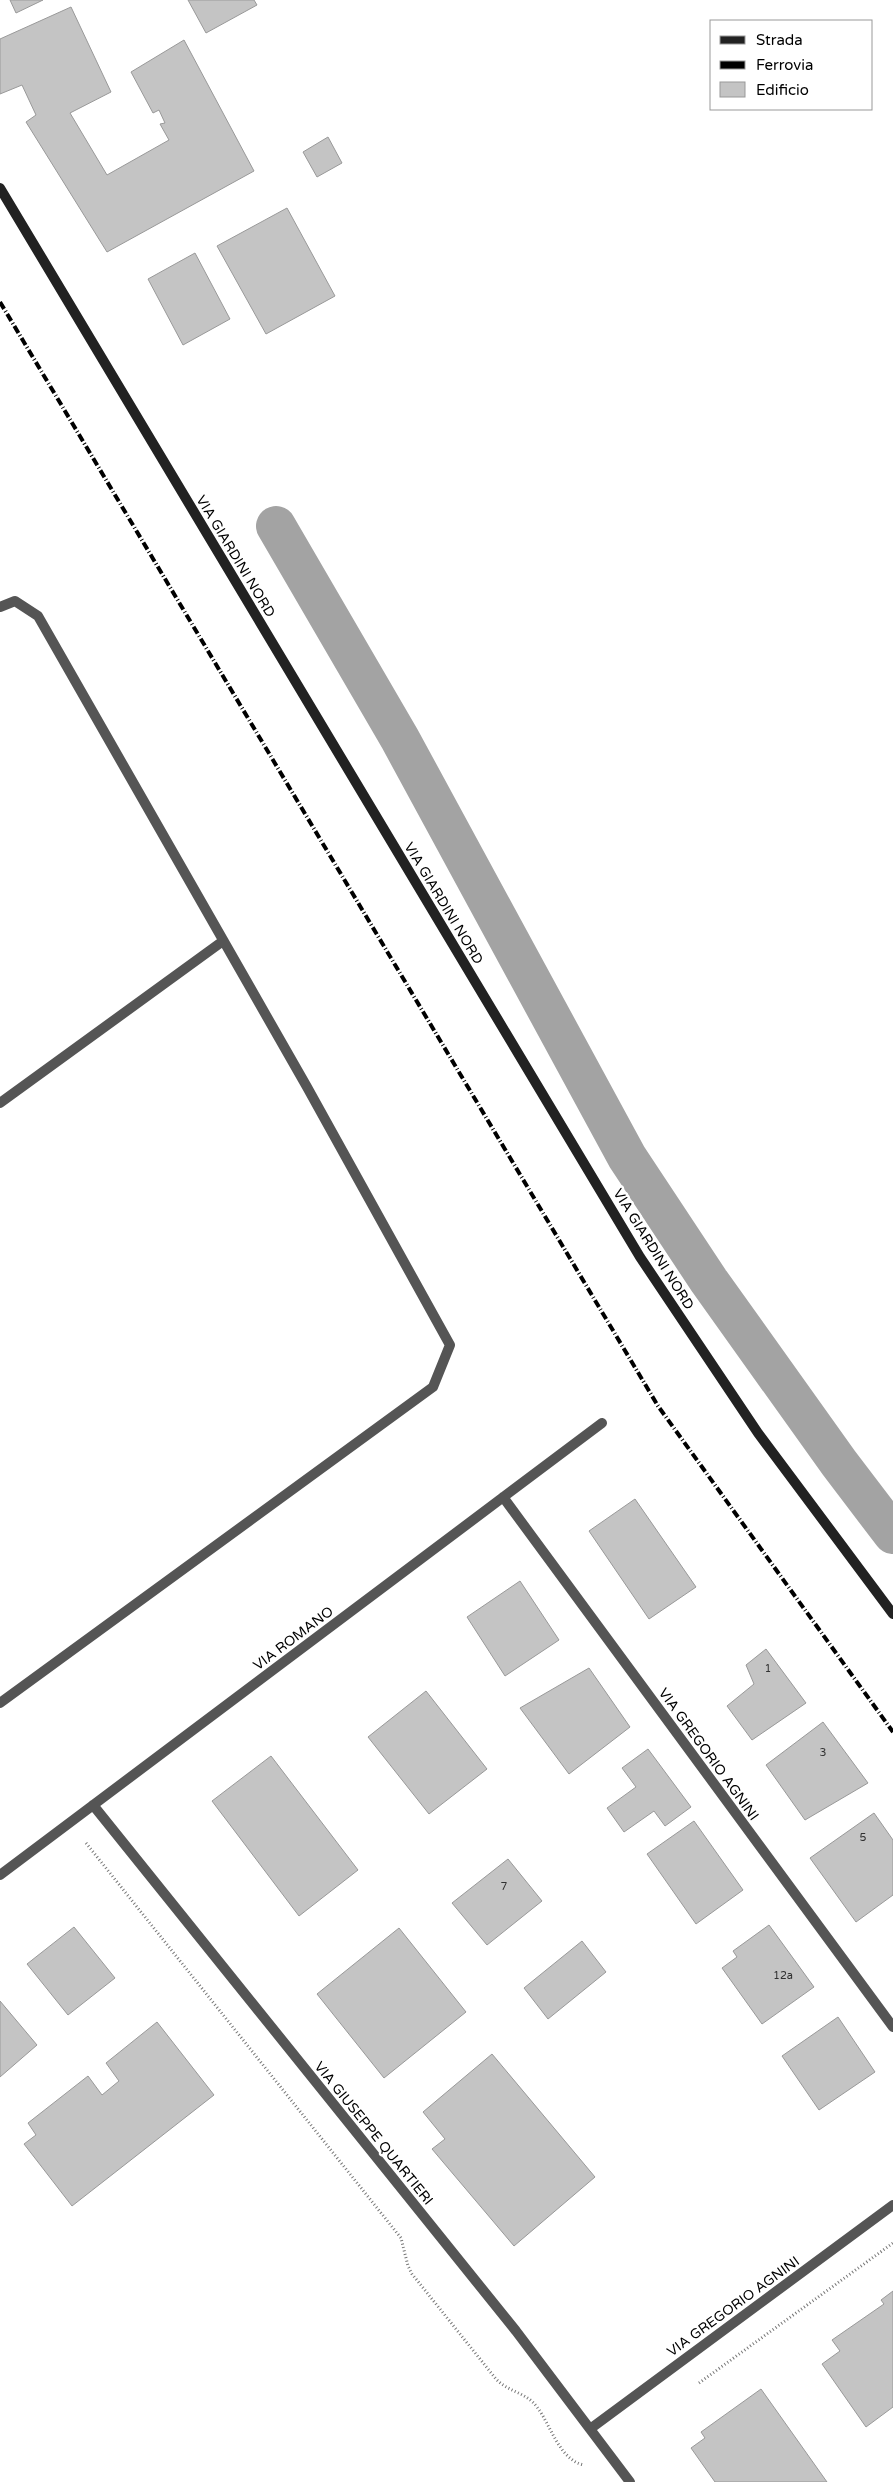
<svg xmlns="http://www.w3.org/2000/svg" width="893" height="2482" font-family="'Varela Round',sans-serif">
	<style>
		.lines { fill: none; stroke-linecap: round; stroke-linejoin: round }
		.canal { stroke: #a3a3a3; stroke-width: 40 }
		.building { fill: #c4c4c4; stroke: #999 }
		.path { stroke: #777; stroke-width: 3; stroke-dasharray: 1 2.5; stroke-linecap: butt }
		.lane { stroke: #555; stroke-width: 10 }
		.street { stroke: #555; stroke-width: 10 }
		.secondary { stroke: #222; stroke-width: 10 }
		.rail { stroke: #000; stroke-width: 4; stroke-dasharray: 8 2.5 1 2.5; stroke-linecap: butt }
		.labels { text-anchor: middle; stroke-width: 5; stroke-linejoin: round; paint-order: stroke }
		.number-label { font-size: 11px; fill: #313131 }
		.street-label { font-size: 14px; fill: #000; stroke: #fff }
	</style>
	<rect width="100%" height="100%" fill="#fff"/>
	<g class="lines">
		<path class="canal" d="M276 526 400 739 627 1157 709 1281 839 1463 893 1534"/>
	</g>
	<path class="building" d="M10 0H43L16 13Z
		M188 0H254L257 5 206 33Z
		M71 7 111 92 70 113 107 175 169 140 160 124 165 123 159 110 153 113 131 72 184 40 254 171 107 252 26 122 36 115 22 85 0 94V39Z
		M328 137 342 163 317 177 303 152Z
		M287 208 335 296 266 334 217 246Z
		M195 253 230 319 183 345 148 279Z
		M635 1499 696 1587 649 1619 589 1531Z
		M520 1581 559 1640 505 1676 467 1617Z
		M766 1649 806 1703 752 1740 727 1706 754 1684 746 1665Z
		M589 1668 630 1727 569 1774 520 1708Z
		M426 1691 487 1769 429 1814 368 1737Z
		M823 1722 868 1783 805 1820 766 1765Z
		M648 1749 691 1807 665 1826 654 1811 624 1832 607 1808 636 1787 622 1768Z
		M271 1756 358 1870 299 1916 212 1801Z
		M874 1813 893 1840V1895L856 1922 810 1858Z
		M694 1821 743 1890 696 1924 647 1854Z
		M508 1859 542 1901 487 1945 452 1903Z
		M769 1925 814 1987 762 2024 722 1968 737 1957 733 1951Z
		M74 1927 115 1978 68 2015 27 1964Z
		M399 1928 466 2012 384 2078 317 1994Z
		M582 1941 606 1972 548 2019 524 1988Z
		M0 2001 37 2045 0 2077Z
		M838 2017 875 2072 819 2110 782 2056Z
		M157 2022 214 2095 72 2206 24 2144 36 2135 28 2123 88 2076 102 2095 119 2081 106 2063Z
		M492 2054 595 2177 514 2246 432 2149 445 2139 423 2112Z
		M893 2291V2407L866 2427 822 2364 840 2351 832 2340 884 2304 881 2300Z
		M761 2389 827 2482H715L691 2448 705 2438 701 2432Z"/>
	<g class="lines">
		<path class="path" d="M86 1843 401 2238 408 2266 412 2274 496 2379C508 2392 526 2392 537 2407 551 2425 559 2460 584 2465
			M699 2383 893 2243"/>
		<path class="lane" d="M0 607 15 601 38 616 307 1087 450 1345 433 1387 0 1703
			M0 1103 223 941"/>
		<path class="street" d="M503 1497 893 2027
			M93 1805 516 2331 630 2482
			M0 1875 602 1423
			M590 2429 893 2205"/>
		<path class="secondary" d="M0 188 640 1257 758 1433 893 1614"/>
		<path class="rail" d="M0 302 658 1406 893 1732"/>
	</g>
	<g class="labels">
		<g class="number-label">
			<text x="768" y="1672">1</text>
			<text x="823" y="1756">3</text>
			<text x="863" y="1841">5</text>
			<text x="504" y="1890">7</text>
			<text x="783" y="1979">12a</text>
		</g>
		<g class="street-label">
			<text transform="translate(236 556) rotate(59)" y="5">VIA GIARDINI NORD</text>
			<text transform="translate(444 903) rotate(59)" y="5">VIA GIARDINI NORD</text>
			<text transform="translate(654 1249) rotate(58)" y="5">VIA GIARDINI NORD</text>
			<text transform="translate(293 1638) rotate(-37)" y="5">VIA ROMANO</text>
			<text transform="translate(709 1754) rotate(54)" y="5">VIA GREGORIO AGNINI</text>
			<text transform="translate(374 2133) rotate(51)" y="5">VIA GIUSEPPE QUARTIERI</text>
			<text transform="translate(733 2306) rotate(-36)" y="5">VIA GREGORIO AGNINI</text>
		</g>
	</g>
	<rect x="710" y="20" width="162" height="90" fill="#ffffff" stroke="#999999"/>
	<rect x="720" y="36" width="25" height="8" fill="#222222" stroke="#999999"/>
	<text x="756" y="45" font-size="15" fill="#000000">Strada</text>
	<rect x="720" y="61" width="25" height="8" fill="#000000" stroke="#999999"/>
	<text x="756" y="70" font-size="15" fill="#000000">Ferrovia</text>
	<rect x="720" y="82" width="25" height="15" fill="#c4c4c4" stroke="#999999"/>
	<text x="756" y="95" font-size="15" fill="#000000">Edificio</text>
</svg>
